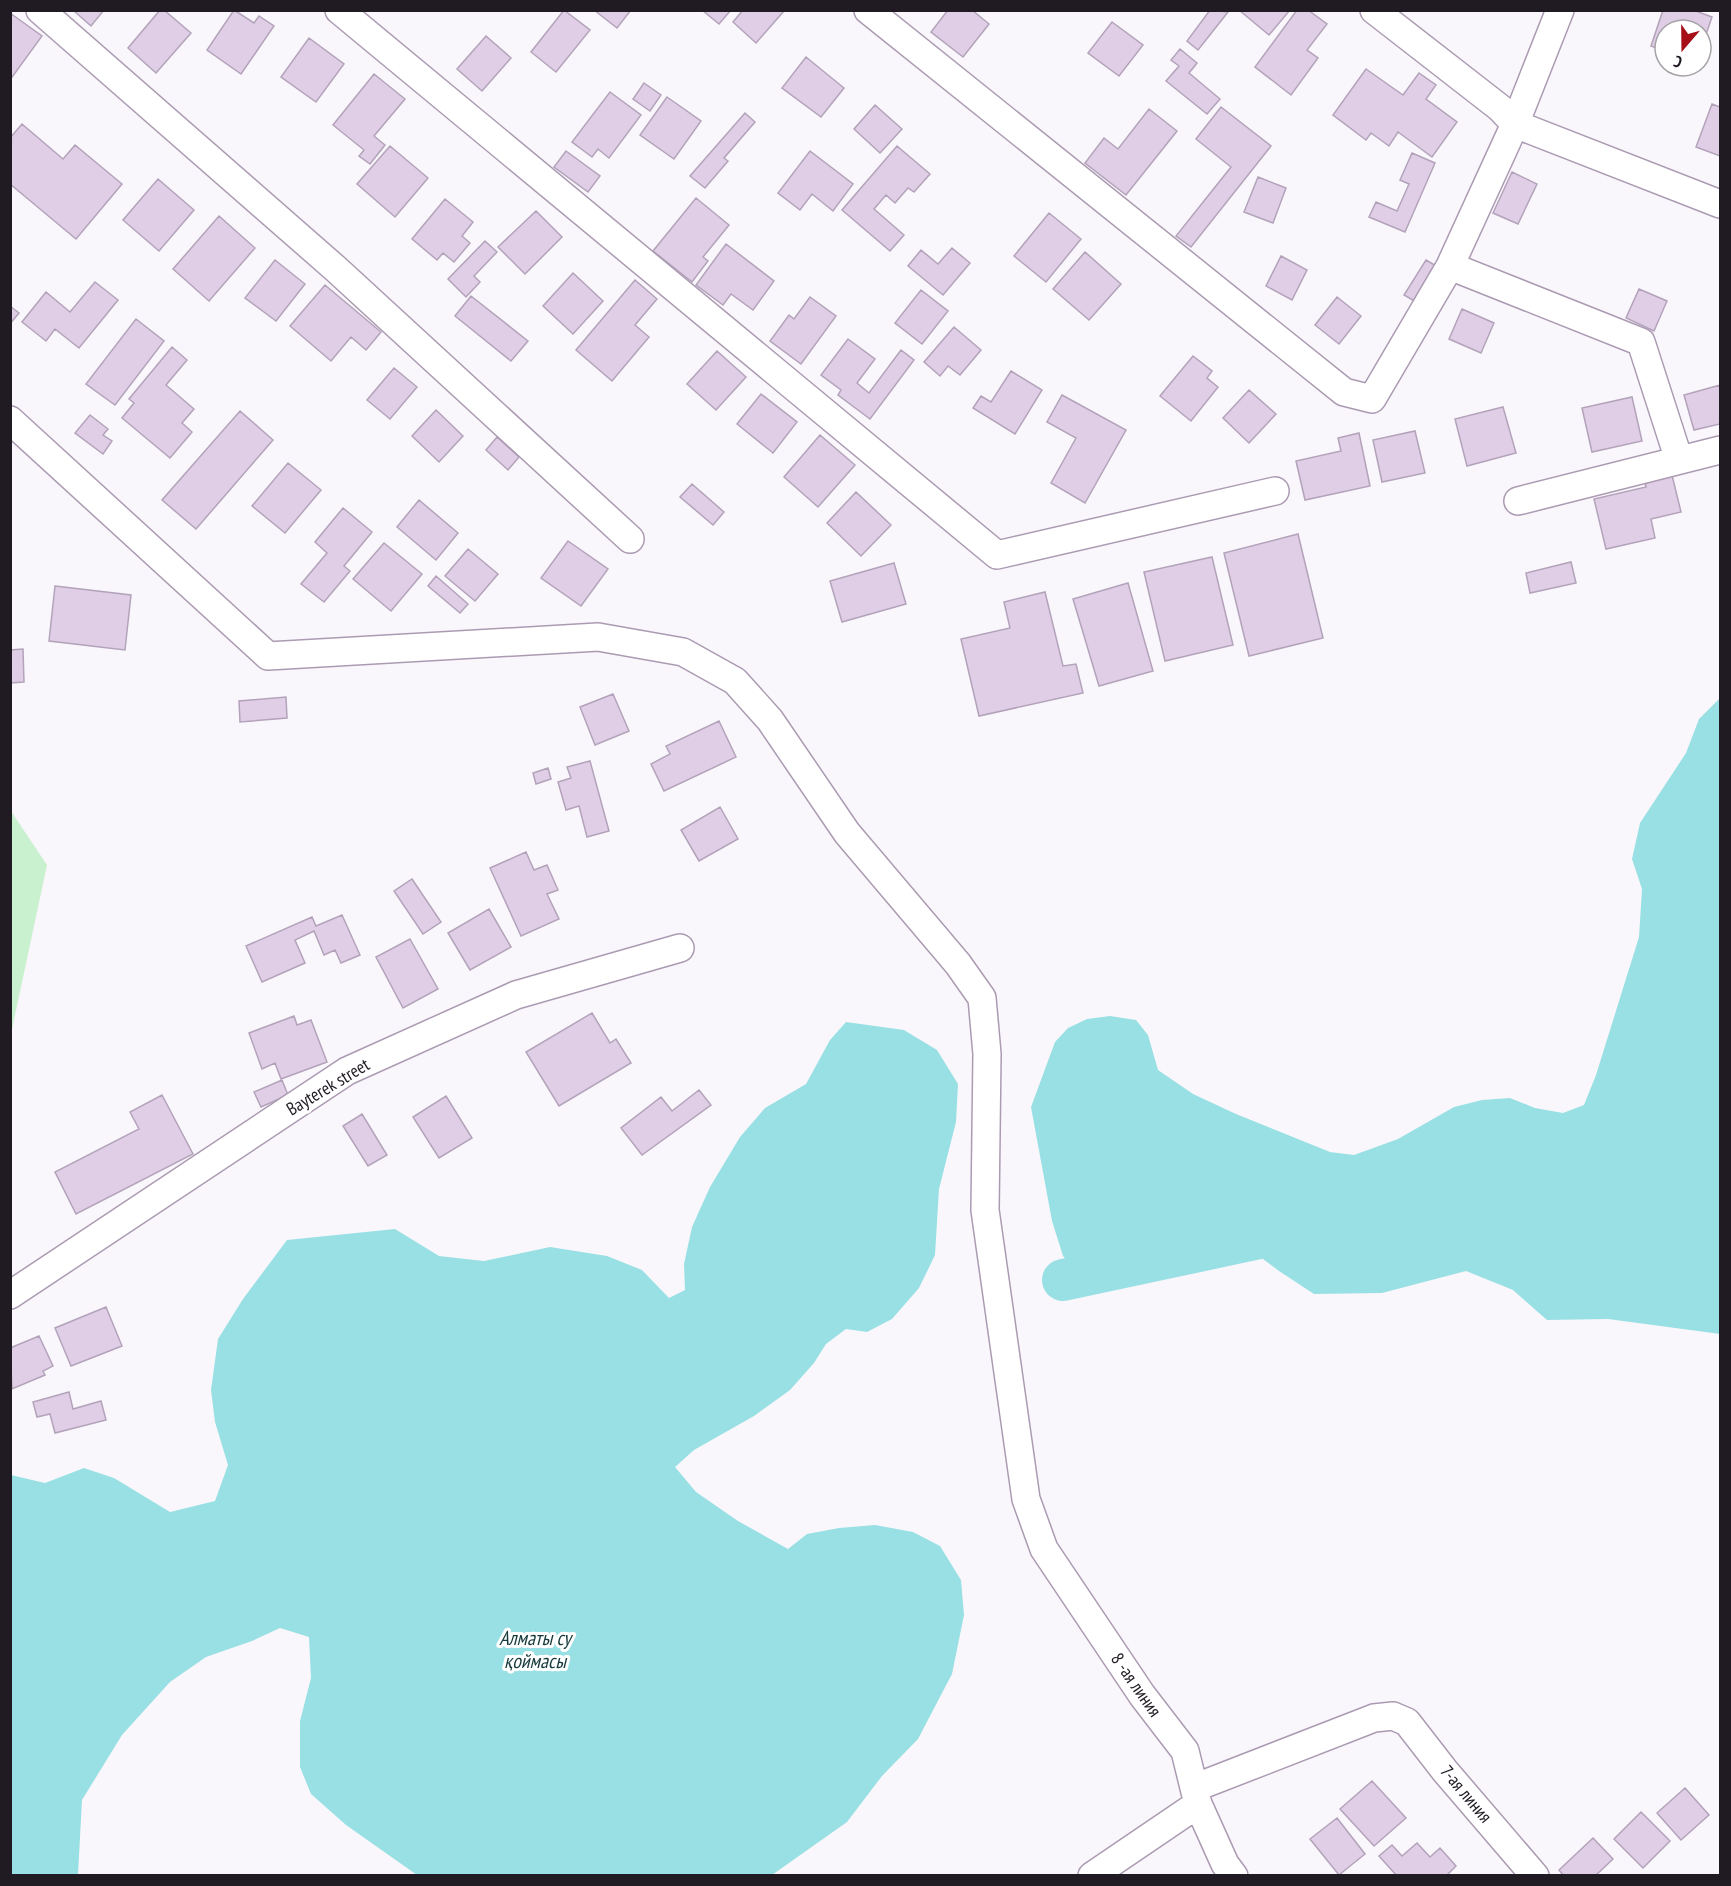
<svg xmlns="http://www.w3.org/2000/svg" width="1731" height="1886" font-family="'PT Sans Narrow',sans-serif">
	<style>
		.green { fill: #c9f1cf }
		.water { fill: #99e0e4 }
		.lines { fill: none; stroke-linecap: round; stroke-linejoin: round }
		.river { stroke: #99e0e4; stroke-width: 42 }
		.building { fill: #dfcee6; stroke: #b3a3ba; stroke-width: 1.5 }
		.minor-casing { stroke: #ab9bb2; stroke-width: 30 }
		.minor { stroke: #fff; stroke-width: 27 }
		.labels { text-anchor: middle; stroke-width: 6; stroke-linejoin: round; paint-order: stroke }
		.street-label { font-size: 18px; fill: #201a23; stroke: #fff }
		.water-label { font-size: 20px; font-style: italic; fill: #173a3c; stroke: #fff }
	</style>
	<rect width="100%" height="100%" fill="#faf7fc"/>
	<path class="green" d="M11 811 47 865 11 1034Z"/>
	<path class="water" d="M1720 698V1334L1608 1319 1547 1320 1513 1290 1466 1271 1382 1293 1314 1294 1279 1271 1239 1241 1187 1238 1147 1274 1082 1277 1063 1256 1052 1221 1031 1107 1055 1042 1068 1028 1087 1019 1110 1016 1136 1020 1148 1035 1158 1070 1193 1094 1236 1114 1330 1152 1354 1155 1398 1139 1454 1107 1482 1100 1510 1098 1535 1108 1563 1113 1584 1105 1596 1075 1639 937 1642 889 1632 859 1640 823 1686 753 1699 719Z
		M846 1022 904 1030 937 1050 958 1084 956 1122 939 1189 935 1255 919 1288 892 1319 867 1332 846 1329 826 1344 814 1363 790 1390 754 1416 694 1450 675 1467 696 1492 738 1521 788 1549 807 1534 839 1528 875 1525 913 1532 940 1546 961 1580 964 1615 952 1674 918 1739 882 1776 847 1822 772 1875H417L346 1825 311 1794 300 1767V1721L311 1678 309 1637 280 1628 252 1641 206 1657 170 1682 122 1735 82 1800 78 1875H11V1475L45 1483 84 1468 114 1478 170 1512 215 1501 228 1465 215 1422 211 1390 218 1339 243 1299 287 1240 395 1229 439 1256 484 1261 550 1247 607 1256 642 1270 669 1298 685 1290 684 1264 692 1227 710 1187 740 1137 765 1108 806 1084 830 1040Z"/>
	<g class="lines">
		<path class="river" d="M1063 1280 1297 1230"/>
	</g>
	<path class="building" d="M73 10H104L91 26Z
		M160 10H164L191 33 156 73 128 48Z
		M234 10 254 23 259 16 274 26 241 74 207 50Z
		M564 10 590 30 556 72 531 52Z
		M594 10H631L617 28Z
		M702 10H731L719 24Z
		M743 10H783L784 11 756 43 733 22Z
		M948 10H972L989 24 963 57 931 32Z
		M1210 10 1228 12 1198 50 1187 41Z
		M1239 10H1290L1269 35Z
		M1297 10H1308L1327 24 1307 50 1318 58 1291 95 1255 67Z
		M1663 10H1693L1712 17 1701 49V30H1665V51L1651 46Z
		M10 13 42 36 10 80Z
		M1112 22 1143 45 1119 76 1088 53Z
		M486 36 511 58 482 91 457 69Z
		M309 38 344 64 316 102 281 77Z
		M1180 49 1197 63 1189 73 1220 99 1207 114 1166 81 1179 66 1171 60Z
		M806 57 844 88 821 117 782 88Z
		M1366 69 1403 95 1419 73 1436 85 1426 99 1457 122 1432 157 1398 132 1389 146 1371 133 1366 140 1333 115Z
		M374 74 405 99 374 136 385 145 370 164 359 156 364 150 333 125Z
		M644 83 661 95 650 111 633 99Z
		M610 92 641 115 609 158 598 149 592 157 572 142Z
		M667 97 701 121 674 159 640 135Z
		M1712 104 1720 107V156L1696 147Z
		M875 105 902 129 880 153 854 129Z
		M1221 107 1271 146 1191 247 1176 236 1231 167 1196 139Z
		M1149 109 1177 131 1126 195 1085 163 1104 138 1118 149Z
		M745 113 755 122 724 158 728 161 705 188 690 176Z
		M22 124 63 159 75 145 122 184 76 239 10 184V138Z
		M390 146 428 178 395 217 357 184Z
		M897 146 930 174 914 192 908 188 895 203 886 195 874 209 904 235 890 251 842 210Z
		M566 151 600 176 588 192 554 167Z
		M810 151 853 184 833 211 812 194 800 210 778 193Z
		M1412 153 1435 163 1405 232 1369 217 1376 202 1397 211 1409 184 1400 180Z
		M1512 172 1537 184 1518 224 1493 213Z
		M1258 177 1286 188 1273 223 1244 212Z
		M158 179 194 210 159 251 123 220Z
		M696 198 729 225 703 257 708 261 692 282 653 251Z
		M445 199 473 222 462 236 470 243 454 262 443 253 437 260 412 239Z
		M536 211 562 237 525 274 498 247Z
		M1049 213 1081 239 1046 282 1014 256Z
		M219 216 255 248 209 301 173 269Z
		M485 241 497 252 474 276 480 282 466 297 448 279Z
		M726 244 774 281 753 310 731 294 723 305 696 285Z
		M952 248 970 263 943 295 908 266 921 250 938 264Z
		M1085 252 1121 284 1089 320 1053 289Z
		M1281 256 1307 270 1292 300 1266 286Z
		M275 260 305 284 276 321 245 298Z
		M1426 260 1438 267 1416 302 1404 295Z
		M573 273 603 301 573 334 543 306Z
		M635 280 657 299 635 325 649 337 612 381 576 350Z
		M95 282 118 300 79 348 55 329 46 341 22 322 46 292 70 312Z
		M325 285 381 332 366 350 351 337 331 361 290 326Z
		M1639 289 1667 301 1654 331 1626 318Z
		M921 290 948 311 922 344 895 323Z
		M471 296 528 341 511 361 455 316Z
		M810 297 836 316 801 364 770 341 789 315 794 319Z
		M1337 297 1361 316 1339 344 1315 325Z
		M10 306 19 313 10 324Z
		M1462 309 1494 323 1481 353 1449 339Z
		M136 319 164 341 115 405 86 384Z
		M954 327 981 350 960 375 948 366 940 376 924 362Z
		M848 339 875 359 857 383 869 393 901 350 914 360 870 419 838 395 841 390 821 375Z
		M172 347 187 360 166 385 194 409 182 423 192 432 170 458 122 418 134 403 129 399Z
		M717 351 746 377 716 410 687 384Z
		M1193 356 1212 371 1207 378 1218 387 1191 421 1160 396Z
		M394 368 417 387 390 419 367 400Z
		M1011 371 1042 390 1015 434 973 408 981 396 991 402Z
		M1720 385V424L1694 430 1684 395Z
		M1249 390 1276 414 1249 443 1223 418Z
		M761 394 797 422 773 453 737 424Z
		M1062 395 1126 430 1085 503 1051 483 1076 438 1047 422Z
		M1632 397 1642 441 1592 452 1582 408Z
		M1503 407 1516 453 1467 466 1455 419Z
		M436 410 463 436 439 462 412 436Z
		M240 411 273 440 196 529 162 500Z
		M90 415 108 429 103 435 112 441 103 454 75 433Z
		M1415 431 1425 473 1382 482 1373 440Z
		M1359 433 1370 486 1305 500 1296 461 1341 451 1338 438Z
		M820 435 855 465 818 507 784 477Z
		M497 437 519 457 508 470 486 450Z
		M288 463 321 490 285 533 252 506Z
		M1671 471 1681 512 1651 519 1655 538 1606 549 1594 499 1646 487 1644 478Z
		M692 484 724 512 713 525 680 497Z
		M856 492 891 525 861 556 827 523Z
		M419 500 458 533 436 560 397 527Z
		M343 508 372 532 344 566 350 571 324 602 301 584 327 553 315 542Z
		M1298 534 1323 638 1249 656 1224 553Z
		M568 541 608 569 581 606 541 578Z
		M384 543 422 574 391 611 353 579Z
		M468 549 498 574 475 601 445 576Z
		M1212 557 1233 645 1165 661 1144 572Z
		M1571 562 1576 583 1530 593 1526 573Z
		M894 563 906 604 842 622 830 581Z
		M436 576 468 604 460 613 428 586Z
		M1128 583 1153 671 1099 686 1073 599Z
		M55 586 131 595 125 650 49 641Z
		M1045 592 1063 666 1076 664 1083 693 979 716 961 639 1010 628 1004 602Z
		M23 649 24 682 10 683V650Z
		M613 694 629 731 595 745 580 707Z
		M286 697 287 718 240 722 239 701Z
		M719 721 736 757 664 791 651 764 670 754 666 746Z
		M590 761 609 831 587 837 579 806 566 810 558 782 571 778 567 767Z
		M548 768 551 779 536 784 533 773Z
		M720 807 738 839 699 861 681 830Z
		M526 852 534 870 547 865 558 890 547 894 559 919 521 936 490 868Z
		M412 879 441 922 423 934 394 891Z
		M489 909 511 947 470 970 448 933Z
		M342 915 360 955 341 963 335 950 324 955 314 931 295 940 305 963 262 982 246 946 312 917 316 926Z
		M410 939 438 989 403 1008 376 957Z
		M592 1013 610 1043 616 1039 631 1063 559 1106 526 1052Z
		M294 1016 297 1025 311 1020 327 1062 281 1079 275 1063 262 1069 249 1033Z
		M282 1080 288 1095 261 1107 254 1092Z
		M699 1090 711 1105 642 1155 621 1128 661 1097 672 1111Z
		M162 1095 193 1154 76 1214 55 1172 139 1129 130 1112Z
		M446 1096 472 1138 439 1158 413 1117Z
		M362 1114 387 1155 368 1166 343 1126Z
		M106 1307 122 1346 71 1366 55 1328Z
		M39 1336 53 1366 43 1371 45 1375 12 1389 10 1348Z
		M69 1392 73 1409 101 1401 106 1420 55 1433 50 1414 37 1417 33 1402Z
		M1372 1781 1406 1818 1374 1846 1340 1809Z
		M1685 1788 1709 1815 1681 1840 1657 1813Z
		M1641 1812 1670 1841 1643 1868 1614 1839Z
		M1337 1818 1365 1854 1339 1875 1310 1839Z
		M1593 1838 1613 1859 1595 1876H1564L1559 1870Z
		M1417 1843 1430 1857 1440 1848 1456 1866 1446 1876H1397L1379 1856 1392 1845 1402 1856Z"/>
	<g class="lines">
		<defs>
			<path id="minor" d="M40 10 336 269 630 539
				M339 10 997 555 1275 491
				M868 10 1344 392 1372 399 1450 266 1641 342 1679 460
				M1374 10 1500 108 1515 124 1720 204
				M1450 266 1515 124 1560 10
				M10 420 268 656 598 637 683 652 735 681 770 720 847 833 958 964 982 998 987 1054 985 1210 1026 1499 1044 1549 1142 1695 1185 1751 1198 1804 1225 1864 1234 1876
				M1518 501 1720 450
				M10 1295 347 1071 516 995 680 948
				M1194 1788 1374 1718 1393 1716 1407 1722 1445 1771 1535 1876
				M1092 1876 1198 1804"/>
		</defs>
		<use href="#minor" class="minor-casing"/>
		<use href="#minor" class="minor"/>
	</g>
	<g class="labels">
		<g class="street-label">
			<text transform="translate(328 1087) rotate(-31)" y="6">Bayterek street</text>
			<text transform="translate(1136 1685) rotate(55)" y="6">8 -ая линия</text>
			<text transform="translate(1466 1794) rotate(50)" y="6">7-ая линия</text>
		</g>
		<g class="water-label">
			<text x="535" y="1645">Алматы су<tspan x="535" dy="23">қоймасы</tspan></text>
		</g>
	</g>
	<rect width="1731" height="1886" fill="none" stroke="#201a23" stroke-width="24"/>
	<g transform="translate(1683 48) rotate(200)"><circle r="28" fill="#ffffff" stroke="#a6a3a7" stroke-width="1.5"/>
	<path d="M0-4.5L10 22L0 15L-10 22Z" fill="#a60f18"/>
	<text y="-9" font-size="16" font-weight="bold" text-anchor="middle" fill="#201a23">С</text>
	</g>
</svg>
